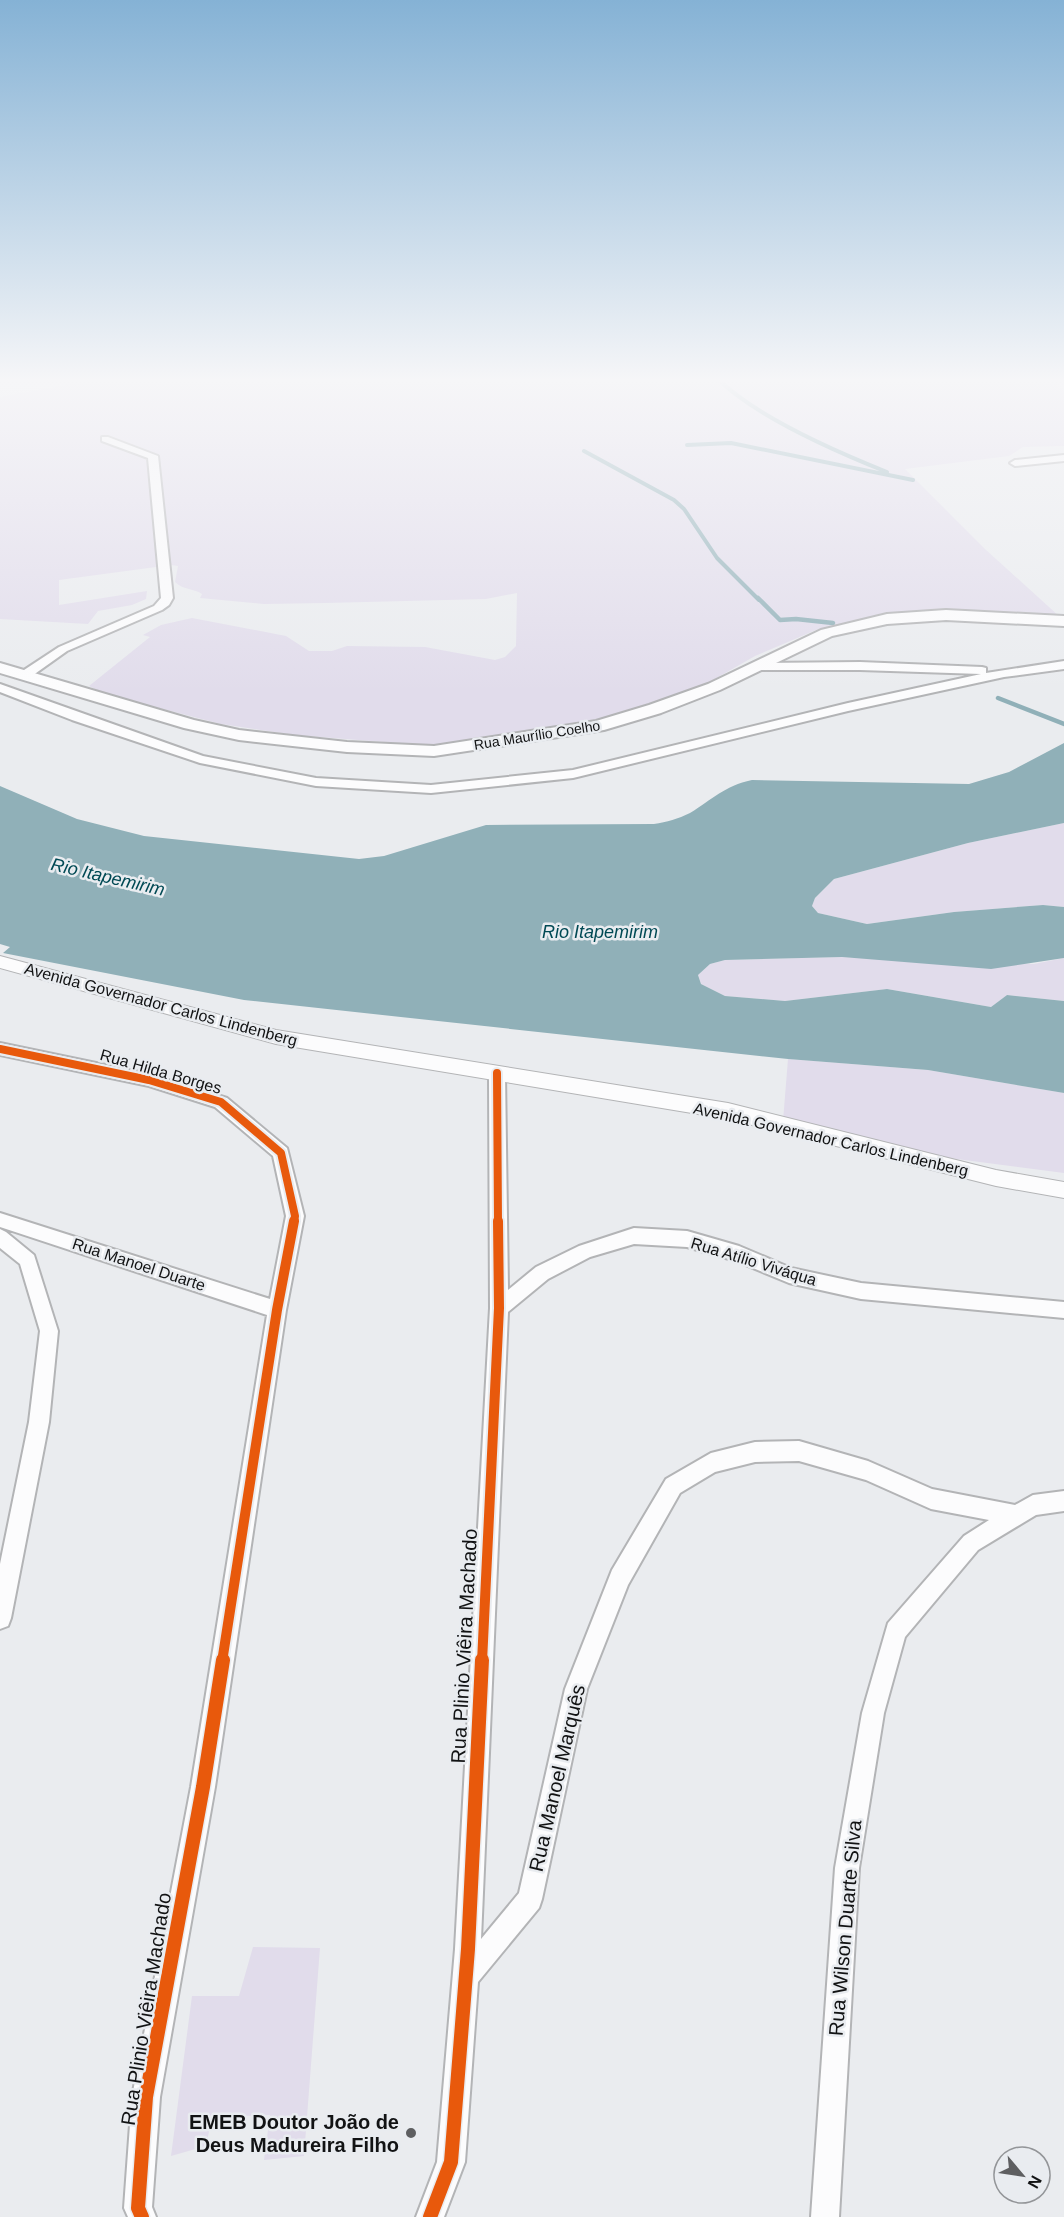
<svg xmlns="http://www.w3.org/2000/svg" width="1064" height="2217" font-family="Arial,sans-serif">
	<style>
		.green { fill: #e1dceb }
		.water { fill: #90b0b8 }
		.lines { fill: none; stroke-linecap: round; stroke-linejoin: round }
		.stream-far1 { stroke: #90b0b8; stroke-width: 4 }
		.stream { stroke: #90b0b8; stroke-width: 4.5 }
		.minor-casing { stroke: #b3b4b6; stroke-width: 4 }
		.tertiary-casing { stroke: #b3b4b6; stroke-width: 2 }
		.secondary-casing { stroke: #b3b4b6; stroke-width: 4 }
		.minor { fill: #fcfcfd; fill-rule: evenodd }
		.tertiary { fill: #fcfcfd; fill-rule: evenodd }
		.secondary { fill: #fcfcfd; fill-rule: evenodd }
		.cycleway-far2-casing { stroke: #e9ecf0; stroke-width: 12 }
		.cycleway-far1-casing { stroke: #e9ecf0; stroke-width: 14 }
		.cycleway-casing { stroke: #e9ecf0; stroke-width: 17 }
		.cycleway-far2 { stroke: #e8590c; stroke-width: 8 }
		.cycleway-far1 { stroke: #e8590c; stroke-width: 10 }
		.cycleway { stroke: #e8590c; stroke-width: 14 }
		.poi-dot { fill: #5e5f61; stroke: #e9ecf0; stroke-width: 2 }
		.labels { text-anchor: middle; stroke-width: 5; stroke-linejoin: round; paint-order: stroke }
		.far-street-label { font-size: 14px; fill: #121314; stroke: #e9ecf0 }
		.street-label { font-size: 16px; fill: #121314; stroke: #e9ecf0 }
		.water-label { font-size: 18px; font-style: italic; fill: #004954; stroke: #e9ecf0 }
		.near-street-label { font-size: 20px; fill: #121314; stroke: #e9ecf0 }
		.near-poi-label { font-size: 20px; font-weight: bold; fill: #121314; stroke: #e9ecf0; text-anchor: end }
	</style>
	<rect width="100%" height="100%" fill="#eaecef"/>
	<path class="green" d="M87 381H1053L1064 391V446L1023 447 1009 456 905 469 985 549 1060 617 918 611 853 621 816 630 755 656 706 684 623 712 577 725 450 744 423 745 294 735 221 724 105 694 89 686 150 637 143 635 161 625 192 618 286 636 309 651H332L347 646 425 647 495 660 505 657 516 646 517 593 486 599 325 603 264 604 200 598 202 594C193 588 183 590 175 582L178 566 171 565 59 580V605L147 591 146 599 132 605 98 611 88 624 0 619V397Z
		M1064 823V907L1043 905 954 912 867 924 818 913 812 906 815 898 834 879 968 843Z
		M842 957 1034 964 1064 958V1001L1007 995 991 1007 887 989 785 1001 725 996 701 984 698 975 710 964 725 960Z
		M788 1059 928 1070 1064 1093V1173L949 1158 783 1121Z
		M253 1947 320 1948 304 2156 264 2160 270 2115 212 2117 206 2146 171 2156 192 1996H239Z"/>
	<path class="water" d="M1064 743V823L968 843 834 879 815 898 812 906 818 913 867 924 954 912 1043 905 1064 907V958L991 969 842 957 725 960 710 964 698 975 701 984 725 996 785 1001 887 989 991 1007 1007 995 1064 1001V1093L928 1070 788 1059 244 1000 3 953 10 947 0 944V786L77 819 144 836 359 859 384 856 486 825 654 824C667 822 678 819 690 813 713 799 724 786 752 780L969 784 1009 772Z"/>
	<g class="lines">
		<path class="stream-far1" d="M720 381C758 417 837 452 887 472
			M687 445 731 443 913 480
			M584 451 674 500 684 509 717 558 759 600"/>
		<path class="stream" d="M758 598 780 620 796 619 833 623
			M998 698 1064 724"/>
		<defs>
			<path id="minor" d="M102 437H108L158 456 173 598 169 605 162 610 67 651 29 678H21V672L59 647 154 606 161 598 148 458 102 441Z
				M1064 455V461L1015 466 1010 463 1015 460Z
				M1064 661V669L1004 677 848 711 573 778 431 793 316 786 200 763 72 720 0 692V684L203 756 316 778 431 785 573 770 848 703 981 674 860 670H751L749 667 755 663 860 662 982 667 986 668V673Z
				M0 1043 149 1074 227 1098 287 1148 304 1216 286 1310 215 1787 160 2097 152 2207 156 2217H128L124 2208 132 2097 191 1787 267 1315 0 1227V1213L270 1299 286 1216 273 1156 215 1107 149 1086 0 1055Z
				M497 1067 503 1069 505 1073 508 1290 536 1267 579 1246 634 1228 687 1231 739 1246 791 1268 861 1283 1064 1302V1318L861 1299 789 1283 736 1261 687 1247 634 1244 590 1257 548 1279 508 1312 481 1939 519 1893 565 1689 612 1570 666 1479 711 1453 755 1442 799 1441 868 1461 932 1489 1015 1505 1033 1495 1064 1491V1511L1036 1515 978 1550 905 1637 884 1713 859 1868 839 2217H811L835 1868 862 1713 888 1623 964 1536 989 1520 931 1509 866 1480 799 1461 755 1462 715 1472 680 1493 628 1585 587 1689 542 1899 539 1908 478 1982 465 2162 444 2217H416L437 2162 455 1949 490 1308 489 1073 491 1069Z
				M0 1229 6 1232 34 1255 58 1331 49 1422 11 1618 8 1626 0 1629V1564L29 1422 40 1331 20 1264 0 1248Z"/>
			<path id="tertiary" d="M0 956 276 1030 728 1103 996 1170 1064 1182V1198L996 1186 728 1119 276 1044 0 968Z"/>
			<path id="secondary" d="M946 610 1064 616V626L946 620 887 624 832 636 720 690 661 713 604 730 434 756 347 752 239 740 184 728 0 673V663L194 720 239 730 347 742 434 746 596 721 649 705 708 684 821 630 887 614Z"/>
		</defs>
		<use href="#minor" class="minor-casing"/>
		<use href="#tertiary" class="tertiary-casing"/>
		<use href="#secondary" class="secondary-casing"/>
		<use href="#minor" class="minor"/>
		<use href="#tertiary" class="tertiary"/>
		<use href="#secondary" class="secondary"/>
		<defs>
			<path id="cycleway-far2" d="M0 1049 149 1080 221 1102 281 1153 295 1216 294 1222
				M497 1073 498 1222"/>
			<path id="cycleway-far1" d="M222 1662 277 1310 294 1221
				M482 1662 499 1308 498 1221"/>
			<path id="cycleway" d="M142 2217 138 2208 146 2097 203 1787 223 1660
				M430 2217 451 2162 468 1949 482 1660"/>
		</defs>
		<use href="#cycleway-far2" class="cycleway-far2-casing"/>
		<use href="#cycleway-far1" class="cycleway-far1-casing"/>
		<use href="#cycleway" class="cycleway-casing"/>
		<use href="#cycleway-far2" class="cycleway-far2"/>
		<use href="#cycleway-far1" class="cycleway-far1"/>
		<use href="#cycleway" class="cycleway"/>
	</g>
	<linearGradient id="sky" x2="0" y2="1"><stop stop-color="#85b2d5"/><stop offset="0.55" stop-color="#f6f6f8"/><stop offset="1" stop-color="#f6f6f8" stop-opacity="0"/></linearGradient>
	<rect width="1064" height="692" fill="url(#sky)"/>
	<circle class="poi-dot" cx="411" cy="2133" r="6"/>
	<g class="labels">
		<g class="far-street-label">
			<text transform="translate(537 735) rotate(-9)" y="5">Rua Maurílio Coelho</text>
		</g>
		<g class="street-label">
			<text transform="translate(161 1004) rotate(15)" y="6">Avenida Governador Carlos Lindenberg</text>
			<text transform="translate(161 1071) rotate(16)" y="6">Rua Hilda Borges</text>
			<text transform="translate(831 1139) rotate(13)" y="6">Avenida Governador Carlos Lindenberg</text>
			<text transform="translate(754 1261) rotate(17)" y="6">Rua Atílio Viváqua</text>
			<text transform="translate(139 1264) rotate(18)" y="6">Rua Manoel Duarte</text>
		</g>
		<g class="water-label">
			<text transform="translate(108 877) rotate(13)" y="6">Rio Itapemirim</text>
			<text x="600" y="938">Rio Itapemirim</text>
		</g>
		<g class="near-street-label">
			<text transform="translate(464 1646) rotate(-87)" y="7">Rua Plinio Viêira Machado</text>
			<text transform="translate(557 1778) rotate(-77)" y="7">Rua Manoel Marquês</text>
			<text transform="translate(845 1928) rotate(-85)" y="7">Rua Wilson Duarte Silva</text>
			<text transform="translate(146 2009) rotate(-81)" y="7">Rua Plinio Viêira Machado</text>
		</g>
		<g class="near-poi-label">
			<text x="399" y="2129">EMEB Doutor João de<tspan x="399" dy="23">Deus Madureira Filho</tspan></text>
		</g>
	</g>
	<g transform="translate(1022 2175) rotate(119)"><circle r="28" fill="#e9ecf0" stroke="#939598" stroke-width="1.5"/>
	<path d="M0-4.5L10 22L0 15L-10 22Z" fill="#5e5f61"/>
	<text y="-9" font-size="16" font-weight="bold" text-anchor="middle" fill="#121314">N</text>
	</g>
</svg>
